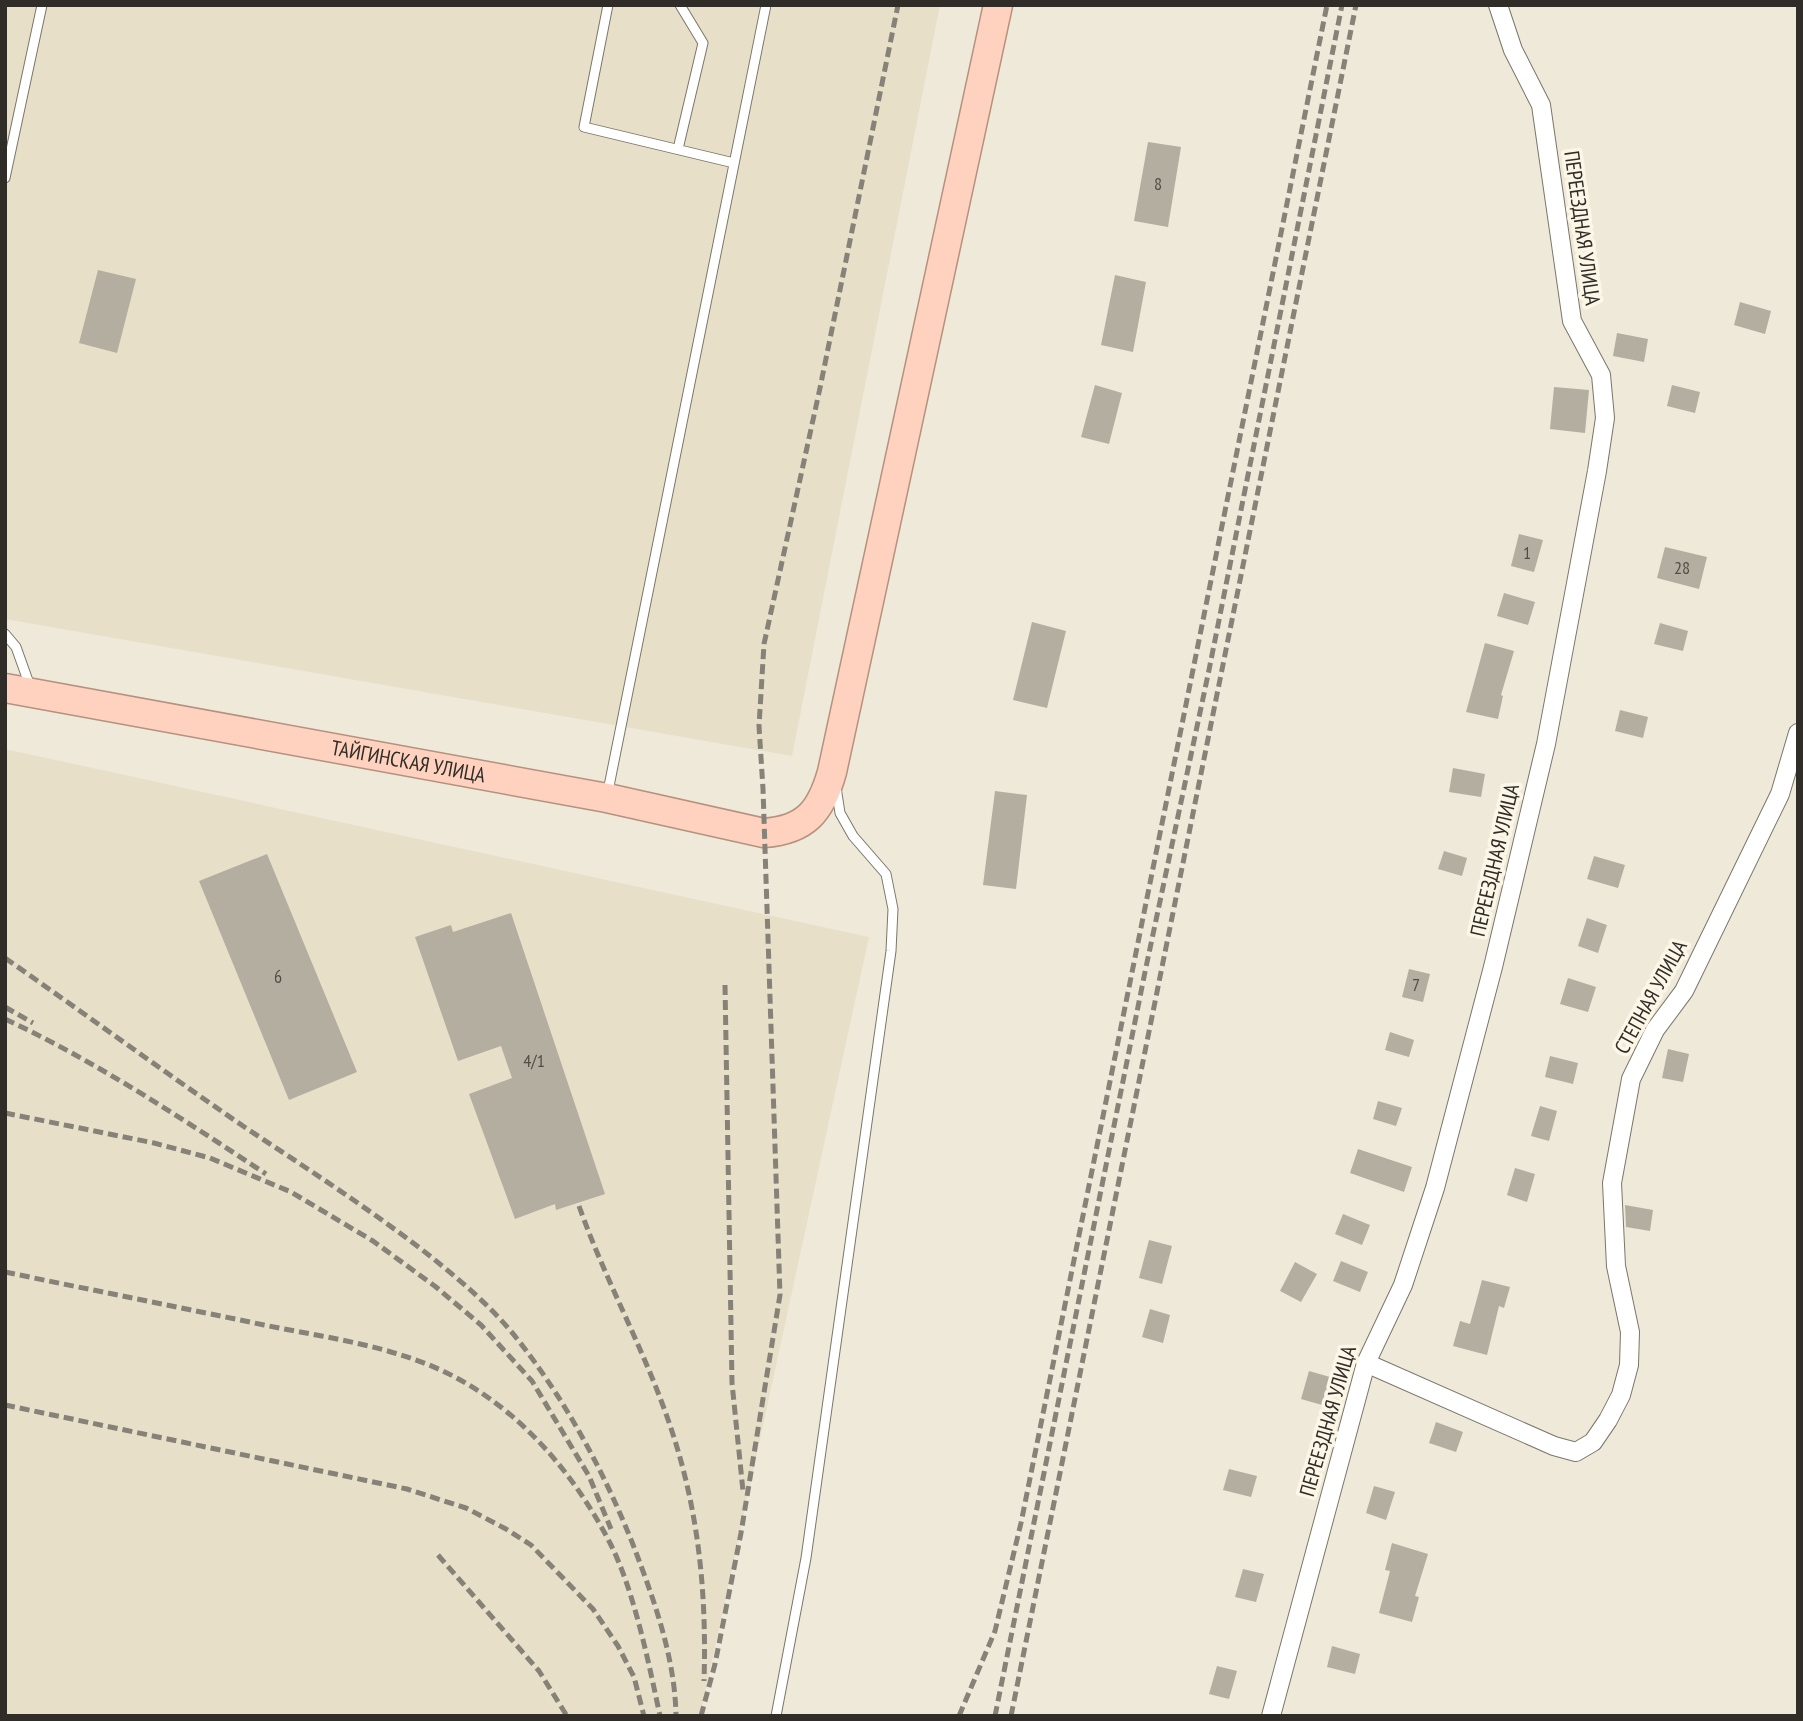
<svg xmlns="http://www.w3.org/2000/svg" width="1803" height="1721" font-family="'PT Sans Narrow',sans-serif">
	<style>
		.built { fill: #e8dfc9 }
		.building { fill: #b4aea0 }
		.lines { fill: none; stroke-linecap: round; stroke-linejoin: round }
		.service-casing { stroke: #7b7669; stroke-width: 11 }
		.minor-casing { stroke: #7b7669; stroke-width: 20 }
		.trunk-casing { stroke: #b5917e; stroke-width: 31 }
		.service { stroke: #fff; stroke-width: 9 }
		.minor { stroke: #fff; stroke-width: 18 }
		.trunk { stroke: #fed2be; stroke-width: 28 }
		.rail { stroke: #868278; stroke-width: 5; stroke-dasharray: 10 5; stroke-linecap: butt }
		.labels { text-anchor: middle; stroke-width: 7; stroke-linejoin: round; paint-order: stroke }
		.number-label { font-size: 18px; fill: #514d46 }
		.street-label { font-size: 21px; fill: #302d28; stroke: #fcf6e7 }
	</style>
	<rect width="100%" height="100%" fill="#efe9da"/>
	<path class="built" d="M5 5H940L792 756 5 619Z
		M5 749 869 937 700 1716H5Z"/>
	<path class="building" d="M1148 142 1181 147 1168 227 1134 221Z
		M98 270 136 279 117 353 79 343Z
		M1115 275 1146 282 1133 352 1101 345Z
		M1740 302 1771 311 1765 334 1734 325Z
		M1617 333 1648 339 1644 362 1613 356Z
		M1095 385 1122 393 1109 444 1081 437Z
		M1672 385 1700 392 1695 413 1667 406Z
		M1554 387 1589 390 1585 433 1550 429Z
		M1519 534 1543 540 1534 572 1511 566Z
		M1665 547 1707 557 1699 589 1657 578Z
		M1504 593 1535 602 1528 625 1497 616Z
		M1032 622 1066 631 1047 708 1013 700Z
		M1660 623 1688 631 1683 651 1654 644Z
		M1485 643 1514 651 1501 695 1503 696 1498 719 1466 712Z
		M1620 710 1648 717 1643 738 1615 731Z
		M1453 768 1485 774 1481 797 1449 792Z
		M995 791 1027 795 1016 889 983 885Z
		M1444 851 1467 858 1462 876 1438 869Z
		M267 854 357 1072 289 1100 199 881Z
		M1594 856 1625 865 1618 888 1587 879Z
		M511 913 605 1194 556 1210 555 1204 515 1219 469 1094 512 1078 501 1046 458 1061 415 937 451 925 453 932Z
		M1587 918 1607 925 1598 953 1578 946Z
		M1409 969 1430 974 1423 1002 1402 997Z
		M1568 978 1596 987 1588 1012 1560 1004Z
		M1390 1032 1414 1040 1409 1057 1385 1050Z
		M1668 1049 1689 1054 1683 1082 1662 1078Z
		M1550 1056 1578 1063 1573 1084 1545 1077Z
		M1378 1101 1402 1108 1396 1126 1373 1119Z
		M1540 1106 1557 1111 1549 1141 1531 1136Z
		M1358 1149 1412 1167 1404 1192 1350 1173Z
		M1515 1168 1535 1174 1527 1202 1507 1195Z
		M1625 1205 1653 1210 1650 1231 1626 1227Z
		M1343 1214 1370 1225 1362 1245 1335 1234Z
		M1149 1240 1172 1246 1162 1284 1139 1278Z
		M1341 1261 1368 1272 1360 1292 1333 1281Z
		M1295 1262 1317 1274 1301 1302 1280 1291Z
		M1482 1280 1510 1287 1504 1308 1499 1306 1487 1355 1453 1346 1460 1321 1470 1324Z
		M1150 1309 1170 1315 1163 1343 1142 1337Z
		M1309 1371 1330 1377 1322 1405 1301 1399Z
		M1436 1422 1463 1432 1456 1452 1429 1443Z
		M1229 1469 1257 1476 1251 1497 1223 1490Z
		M1374 1486 1395 1492 1386 1520 1366 1513Z
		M1392 1543 1428 1554 1415 1596 1419 1597 1412 1622 1379 1613 1390 1571 1385 1570Z
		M1243 1569 1264 1574 1256 1602 1235 1597Z
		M1332 1646 1360 1654 1355 1674 1327 1667Z
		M1217 1666 1237 1671 1229 1699 1209 1694Z"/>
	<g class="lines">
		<defs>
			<path id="service" d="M608 5 584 127 734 163
				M678 149 703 43 680 5
				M5 178 42 5
				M5 634 16 647 31 689
				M607 796 766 5
				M776 1716 806 1558 891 951 893 909 886 874 853 836 840 813 836 787"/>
			<path id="minor" d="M1366 1363 1554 1446 1576 1452 1593 1442 1608 1420 1621 1395 1629 1365 1630 1332 1616 1266 1612 1183 1631 1079 1655 1030 1684 991 1780 794 1798 733
				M1271 1716 1366 1363 1403 1285 1435 1188 1493 967 1546 744 1597 471 1605 418 1601 375 1572 321 1541 105 1513 50 1498 5"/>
			<g id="trunk">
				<path id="s1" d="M5 688 607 798 764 833C806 830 821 811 832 772L998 5"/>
			</g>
		</defs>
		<use href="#service" class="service-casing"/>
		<use href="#minor" class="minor-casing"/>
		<use href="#trunk" class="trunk-casing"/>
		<use href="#service" class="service"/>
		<use href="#minor" class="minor"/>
		<use href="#trunk" class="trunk"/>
		<path class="rail" d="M5 958C85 1014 163 1071 243 1126 306 1168 370 1209 430 1256 461 1281 493 1308 518 1340 566 1401 603 1470 632 1542 653 1597 675 1656 676 1716
			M725 985 732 1383 743 1491
			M5 1007 33 1023
			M5 1019C97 1062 181 1118 266 1174
			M5 1113 154 1143 210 1158 291 1192 373 1241 436 1287 481 1325 532 1381 589 1476 611 1529
			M579 1206C603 1274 637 1336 662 1403 697 1495 707 1584 704 1681
			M5 1272C92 1290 178 1307 264 1325 328 1338 395 1346 453 1376 522 1412 575 1475 610 1543 634 1590 649 1664 660 1716
			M5 1405 407 1489 466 1508 506 1529 531 1545 593 1609 618 1646 634 1677 644 1716
			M438 1555 539 1671 567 1716
			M701 1716 715 1664 741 1533 780 1295 763 789 759 726 764 644 820 388 898 5
			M959 1716 995 1631 1021 1523 1327 5
			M995 1716 1145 972 1209 670 1342 5
			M1011 1716 1356 5"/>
	</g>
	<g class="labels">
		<g class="number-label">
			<text x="1158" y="190">8</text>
			<text x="1527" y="559">1</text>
			<text x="1682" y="574">28</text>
			<text x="278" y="983">6</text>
			<text x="1416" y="991">7</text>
			<text x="534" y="1067">4/1</text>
		</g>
		<g class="street-label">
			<text transform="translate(1582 228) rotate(82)" y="7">ПЕРЕЕЗДНАЯ УЛИЦА</text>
			<text dy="7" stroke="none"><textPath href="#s1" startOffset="410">ТАЙГИНСКАЯ УЛИЦА</textPath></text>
			<text transform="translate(1495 860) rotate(-77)" y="7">ПЕРЕЕЗДНАЯ УЛИЦА</text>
			<text transform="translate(1651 997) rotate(-61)" y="7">СТЕПНАЯ УЛИЦА</text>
			<text transform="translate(1328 1421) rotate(-74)" y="7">ПЕРЕЕЗДНАЯ УЛИЦА</text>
		</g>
	</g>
	<rect width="1803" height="1721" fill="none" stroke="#302d28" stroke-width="14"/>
</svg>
